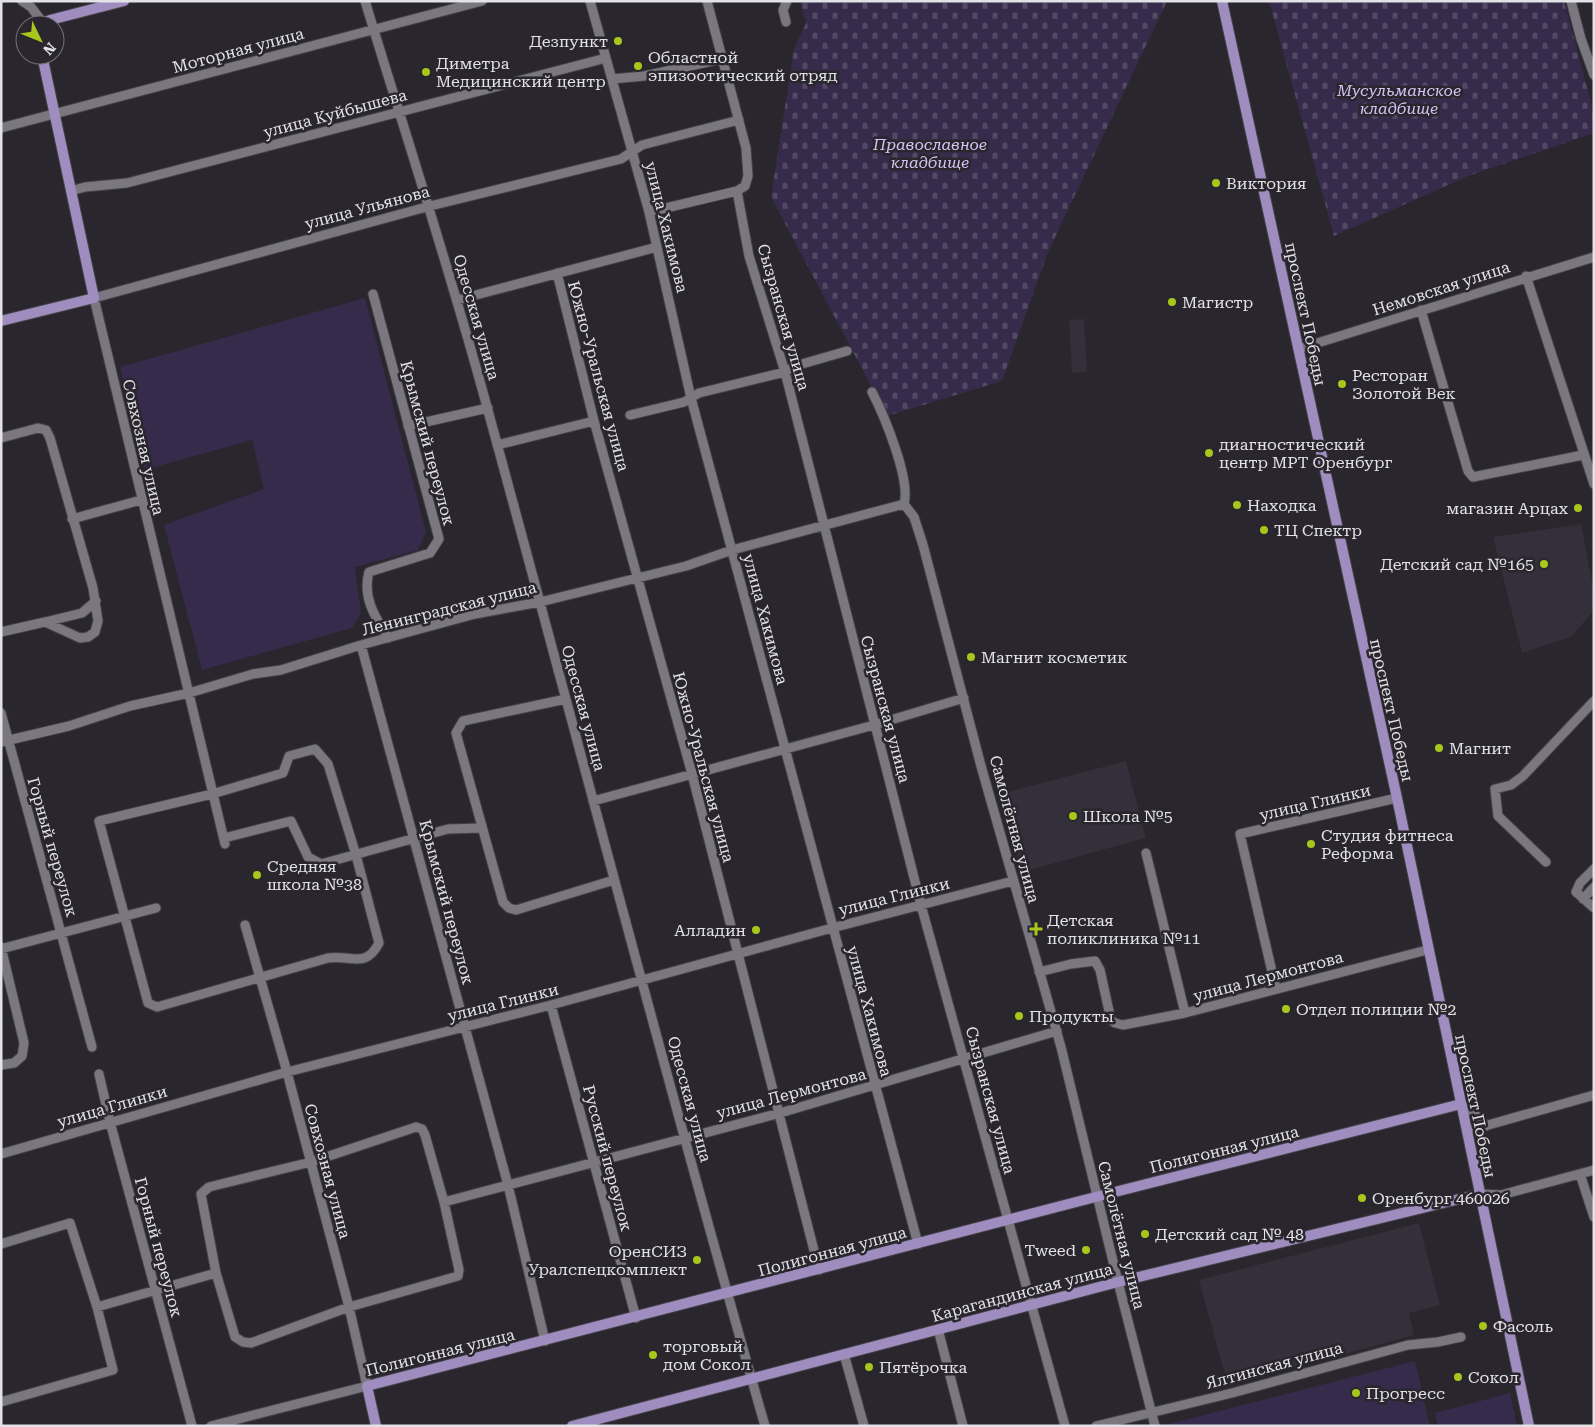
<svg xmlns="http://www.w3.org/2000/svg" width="1595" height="1427" font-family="'Roboto Serif',serif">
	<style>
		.built { fill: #332f3b }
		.cemetery { fill: url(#cemetery-stones) }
		.park { fill: #372b4b }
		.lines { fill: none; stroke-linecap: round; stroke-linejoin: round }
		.minor-casing { stroke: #434248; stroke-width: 11 }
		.major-casing { stroke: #434248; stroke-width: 12 }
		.minor { stroke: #7a7780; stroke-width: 9 }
		.major { stroke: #9f8dbf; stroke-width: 10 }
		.poi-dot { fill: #a8c71c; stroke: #29262d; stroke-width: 2 }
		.labels { text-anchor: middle; stroke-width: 5; stroke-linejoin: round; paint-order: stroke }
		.poi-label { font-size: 16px; fill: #e3e2e7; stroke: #29262d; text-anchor: start }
		.street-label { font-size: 16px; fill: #e3e2e7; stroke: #29262d }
		.park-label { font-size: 16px; font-style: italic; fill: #d5c3f7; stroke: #29262d }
	</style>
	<defs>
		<pattern id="cemetery-stones" width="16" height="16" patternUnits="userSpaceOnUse" patternTransform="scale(1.25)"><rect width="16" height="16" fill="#372b4b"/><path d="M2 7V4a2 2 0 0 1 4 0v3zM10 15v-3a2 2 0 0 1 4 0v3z" fill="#544965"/></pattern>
	</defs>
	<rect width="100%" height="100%" fill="#29262d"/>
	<path class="built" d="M1084 319 1087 372 1072 373 1069 320Z
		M1581 524 1594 591V610L1571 637 1522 653 1493 537Z
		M1126 761 1146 838 1022 872 1000 794Z
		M1419 1223 1440 1305 1409 1313 1414 1335 1228 1386 1199 1280Z"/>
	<path class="cemetery" d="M800 1H1167L1048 252 1002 381 887 416 771 197 794 49 806 23Z
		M1269 1H1564L1594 114V133L1468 176 1334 236Z"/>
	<path class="park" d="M365 298 426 532 418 550 355 567 361 613 352 628 202 670 164 525 264 489 252 440 144 470 120 367Z
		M1415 1361 1430 1426H1165V1425Z
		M1510 1393 1517 1426H1438L1435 1413Z"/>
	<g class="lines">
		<defs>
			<path id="minor" d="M22 1 31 7 44 24
				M365 1C406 136 450 270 487 407 580 747 668 1088 765 1426
				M590 1 649 212 691 398 918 1244
				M707 1 746 148 748 176 745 186 737 191 749 256 785 372 921 905 1065 1426
				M1571 1 1581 39 1594 75
				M786 22 783 10 787 1
				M612 79 644 76 722 59
				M1 128 482 1
				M71 191 85 187 127 183 606 58
				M649 212 737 191
				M557 273 594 421 692 774 819 1270
				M1526 276 1594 484
				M373 294 439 539 430 553 369 572C362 597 375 617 388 638
				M457 300 657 247
				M1421 310 1468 471 1473 477 1583 455
				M1298 349 1594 257
				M872 392C884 415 911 480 904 504
				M630 415 684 402 699 393 785 372 795 366 847 351
				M408 426 488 408
				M1 438 38 428 46 430 50 438 93 588 98 621 95 632 88 637 80 638 45 622 1 632
				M497 445 594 421
				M904 504 914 517 923 545 981 766 1061 1047 1118 1282 1155 1426
				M72 519 141 500
				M45 622 82 613 96 601
				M361 645 508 1185 545 1341
				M566 699 463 721 456 733 503 902 509 908 516 910 614 880
				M1 713 92 1047
				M1 742 69 726 130 706 189 693 253 674 281 670 361 645 475 614 540 602 686 566 732 550 904 504
				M315 749 328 764 356 855 379 943C365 970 350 954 328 958L157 1007 148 1003 99 821 212 794 283 773 289 756Z
				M593 801 874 725 964 698
				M224 838 291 821 308 857 321 864 448 829 481 828
				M225 844 94 298 430 206 621 159 642 145 739 120
				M1146 853 1185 1013
				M1546 862 1498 816 1495 789 1511 785 1523 776 1594 701
				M1594 869 1580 883 1576 892 1594 908
				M1583 899 1594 887
				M1 947 24 1043 22 1056 14 1063 1 1065
				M1 949 156 908
				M1039 972 1071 964 1095 961 1100 970 1111 1020 1115 1023 1123 1025 1185 1013 1427 950
				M1276 989 1240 834 1397 798
				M551 1005 636 1318
				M99 1074 110 1122 192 1426
				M1461 1104 1470 1109 1486 1126
				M416 1127 422 1129 425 1135 444 1202 459 1270 458 1276 349 1307 251 1343 243 1342 235 1337 216 1273 201 1194 209 1187 311 1162Z
				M1467 1131 1594 1095
				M1 1154 287 1072 551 1005 832 928 1013 881
				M1580 1174 1594 1217
				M1480 1194 1501 1195 1594 1170
				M444 1202 780 1113 1057 1031
				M1 1244 70 1223 97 1307 113 1370 1 1402
				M97 1307 216 1273
				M938 1329 963 1426
				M844 1354 864 1426
				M211 1426 367 1386 349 1307 287 1072 245 925
				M1096 1426 1232 1393 1408 1345 1438 1342 1461 1337"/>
			<path id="major" d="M1222 1 1397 798 1529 1426
				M43 25 50 20 124 1
				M1 321 94 298 42 55
				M376 1426 367 1386 1107 1194 1461 1104
				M572 1426 1118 1282 1480 1194"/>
		</defs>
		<use href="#minor" class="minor-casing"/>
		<use href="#major" class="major-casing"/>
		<use href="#minor" class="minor"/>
		<use href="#major" class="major"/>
	</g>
	<g class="poi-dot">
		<circle cx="618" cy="41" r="5"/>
		<circle cx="638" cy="66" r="5"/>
		<circle cx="426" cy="72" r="5"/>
		<circle cx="1216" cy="183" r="5"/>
		<circle cx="1172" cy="302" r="5"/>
		<circle cx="1342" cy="384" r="5"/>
		<circle cx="1209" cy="453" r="5"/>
		<circle cx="1237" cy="505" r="5"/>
		<circle cx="1578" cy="508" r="5"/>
		<circle cx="1264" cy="530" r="5"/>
		<circle cx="1544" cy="564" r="5"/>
		<circle cx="971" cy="657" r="5"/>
		<circle cx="1439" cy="748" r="5"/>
		<circle cx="1073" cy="816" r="5"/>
		<circle cx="1311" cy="844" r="5"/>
		<circle cx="257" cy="875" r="5"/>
		<path d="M1033.5 921.5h5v5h5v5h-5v5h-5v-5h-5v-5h5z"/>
		<circle cx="756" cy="930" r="5"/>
		<circle cx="1286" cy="1009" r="5"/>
		<circle cx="1019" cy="1016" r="5"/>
		<circle cx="1362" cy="1198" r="5"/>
		<circle cx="1145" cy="1234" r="5"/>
		<circle cx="1086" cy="1250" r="5"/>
		<circle cx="697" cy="1260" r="5"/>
		<circle cx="1483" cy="1326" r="5"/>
		<circle cx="653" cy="1355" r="5"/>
		<circle cx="869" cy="1367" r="5"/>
		<circle cx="1458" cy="1377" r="5"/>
		<circle cx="1356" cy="1393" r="5"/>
	</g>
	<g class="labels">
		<g class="poi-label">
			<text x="608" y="47" text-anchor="end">Дезпункт</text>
			<text x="648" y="63">Областной<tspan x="648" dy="18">эпизоотический отряд</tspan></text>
			<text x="436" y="69">Диметра<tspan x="436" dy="18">Медицинский центр</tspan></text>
			<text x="1226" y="189">Виктория</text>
			<text x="1182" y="308">Магистр</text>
			<text x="1352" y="381">Ресторан<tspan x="1352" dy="18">Золотой Век</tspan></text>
			<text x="1219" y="450">диагностический<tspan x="1219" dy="18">центр МРТ Оренбург</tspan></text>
			<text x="1247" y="511">Находка</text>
			<text x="1568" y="514" text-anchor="end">магазин Арцах</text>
			<text x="1274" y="536">ТЦ Спектр</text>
			<text x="1534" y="570" text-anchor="end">Детский сад №165</text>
			<text x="981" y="663">Магнит косметик</text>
			<text x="1449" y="754">Магнит</text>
			<text x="1083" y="822">Школа №5</text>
			<text x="1321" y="841">Студия фитнеса<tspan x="1321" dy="18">Реформа</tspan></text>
			<text x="267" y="872">Средняя<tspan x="267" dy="18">школа №38</tspan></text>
			<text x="1047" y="926">Детская<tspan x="1047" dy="18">поликлиника №11</tspan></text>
			<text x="746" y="936" text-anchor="end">Алладин</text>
			<text x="1296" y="1015">Отдел полиции №2</text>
			<text x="1029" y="1022">Продукты</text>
			<text x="1372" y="1204">Оренбург 460026</text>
			<text x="1155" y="1240">Детский сад № 48</text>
			<text x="1076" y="1256" text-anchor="end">Tweed</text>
			<text x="687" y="1257" text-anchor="end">ОренСИЗ<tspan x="687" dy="18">Уралспецкомплект</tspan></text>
			<text x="1493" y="1332">Фасоль</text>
			<text x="663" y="1352">торговый<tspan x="663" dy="18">дом Сокол</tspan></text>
			<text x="879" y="1373">Пятёрочка</text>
			<text x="1468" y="1383">Сокол</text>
			<text x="1366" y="1399">Прогресс</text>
		</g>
		<g class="street-label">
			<text transform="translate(238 50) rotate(-15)" y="6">Моторная улица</text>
			<text transform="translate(335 113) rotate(-15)" y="6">улица Куйбышева</text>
			<text transform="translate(367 207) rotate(-15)" y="6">улица Ульянова</text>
			<text transform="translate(667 227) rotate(76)" y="6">улица Хакимова</text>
			<text transform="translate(1441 288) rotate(-18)" y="6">Немовская улица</text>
			<text transform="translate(1306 314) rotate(78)" y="6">проспект Победы</text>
			<text transform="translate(477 317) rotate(74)" y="6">Одесская улица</text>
			<text transform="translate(784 317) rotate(74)" y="6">Сызранская улица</text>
			<text transform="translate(599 376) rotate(75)" y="6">Южно-Уральская улица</text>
			<text transform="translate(428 443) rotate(75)" y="6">Крымский переулок</text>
			<text transform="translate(144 447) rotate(77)" y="6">Совхозная улица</text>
			<text transform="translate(449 608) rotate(-14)" y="6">Ленинградская улица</text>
			<text transform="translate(766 619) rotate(75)" y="6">улица Хакимова</text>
			<text transform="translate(584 708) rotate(75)" y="6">Одесская улица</text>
			<text transform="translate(886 709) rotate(75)" y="6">Сызранская улица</text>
			<text transform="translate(1392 710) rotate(77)" y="6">проспект Победы</text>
			<text transform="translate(704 767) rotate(75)" y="6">Южно-Уральская улица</text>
			<text transform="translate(1315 802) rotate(-13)" y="6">улица Глинки</text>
			<text transform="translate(1015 829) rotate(75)" y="6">Самолётная улица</text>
			<text transform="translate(53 847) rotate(74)" y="6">Горный переулок</text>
			<text transform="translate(894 896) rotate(-14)" y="6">улица Глинки</text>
			<text transform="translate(447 902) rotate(75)" y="6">Крымский переулок</text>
			<text transform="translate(1268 976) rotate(-15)" y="6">улица Лермонтова</text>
			<text transform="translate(503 1002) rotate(-14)" y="6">улица Глинки</text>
			<text transform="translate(870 1011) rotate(75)" y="6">улица Хакимова</text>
			<text transform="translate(791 1093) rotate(-15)" y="6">улица Лермонтова</text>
			<text transform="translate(690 1099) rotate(75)" y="6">Одесская улица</text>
			<text transform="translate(991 1100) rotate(75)" y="6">Сызранская улица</text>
			<text transform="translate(112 1106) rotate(-16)" y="6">улица Глинки</text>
			<text transform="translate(1476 1106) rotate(78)" y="6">проспект Победы</text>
			<text transform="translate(1224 1149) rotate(-14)" y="6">Полигонная улица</text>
			<text transform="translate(608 1158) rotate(75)" y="6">Русский переулок</text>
			<text transform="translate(328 1171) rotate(75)" y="6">Совхозная улица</text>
			<text transform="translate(1122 1235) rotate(76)" y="6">Самолётная улица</text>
			<text transform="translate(159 1247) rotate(75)" y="6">Горный переулок</text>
			<text transform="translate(832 1251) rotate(-15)" y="6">Полигонная улица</text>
			<text transform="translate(1022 1292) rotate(-15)" y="6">Карагандинская улица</text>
			<text transform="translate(440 1352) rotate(-14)" y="6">Полигонная улица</text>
			<text transform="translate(1274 1365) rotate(-15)" y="6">Ялтинская улица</text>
		</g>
		<g class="park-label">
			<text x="1399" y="96">Мусульманское<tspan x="1399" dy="18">кладбище</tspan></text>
			<text x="930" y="150">Православное<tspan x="930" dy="18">кладбище</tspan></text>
		</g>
	</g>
	<rect width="1595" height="1427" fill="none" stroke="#e3e2e7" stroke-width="5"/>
	<g transform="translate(40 40) rotate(133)"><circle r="24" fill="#29262d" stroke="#737177"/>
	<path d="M0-4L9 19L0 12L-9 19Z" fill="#a8c71c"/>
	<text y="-8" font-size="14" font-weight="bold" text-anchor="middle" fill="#e3e2e7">N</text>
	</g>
</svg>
